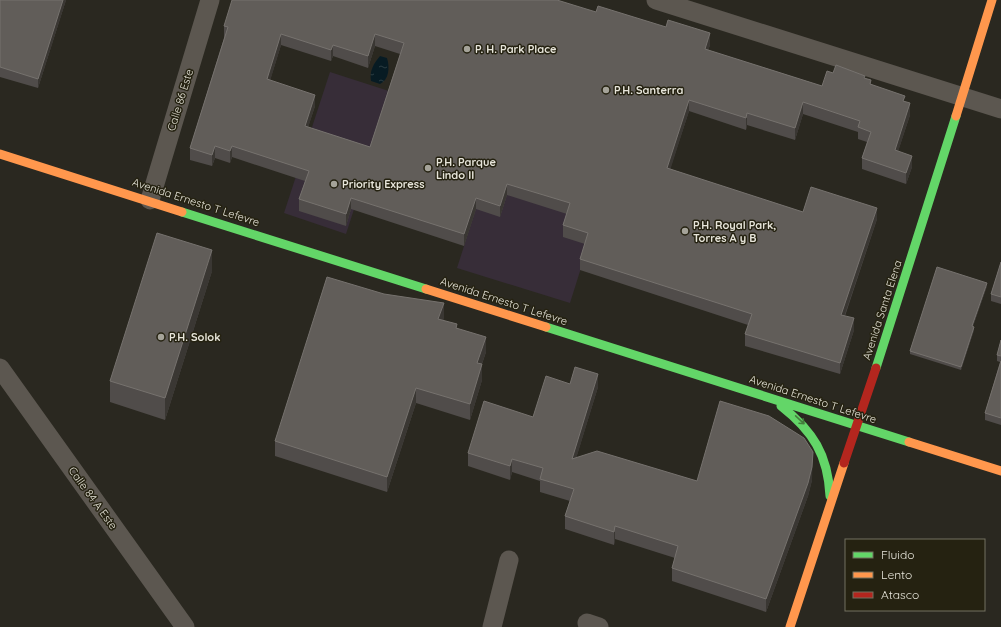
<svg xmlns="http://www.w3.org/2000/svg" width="1001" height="627" font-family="Quicksand,sans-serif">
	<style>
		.commercial { fill: #372d38 }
		.water { fill: url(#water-ripples) }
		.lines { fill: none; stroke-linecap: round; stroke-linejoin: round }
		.street { stroke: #5c5750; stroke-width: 19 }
		.fast { stroke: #63d668; stroke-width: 9 }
		.slow { stroke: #ff974d; stroke-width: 9 }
		.jam { stroke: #b3261e; stroke-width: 9 }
		.wall { fill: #504c4a; fill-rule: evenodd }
		.shaded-wall { fill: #3a3733 }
		.building { fill: #615d59; stroke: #76726e; fill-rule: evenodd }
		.oneway { stroke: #447c3c }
		.poi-dot { fill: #a5a399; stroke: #252211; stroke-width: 1.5 }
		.labels { text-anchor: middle; stroke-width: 3; stroke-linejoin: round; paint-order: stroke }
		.poi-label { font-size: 11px; font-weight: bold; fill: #e7e5da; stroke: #252211; text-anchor: start }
		.street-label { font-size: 11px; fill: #e7e5da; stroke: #252211 }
	</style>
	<defs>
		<pattern id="water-ripples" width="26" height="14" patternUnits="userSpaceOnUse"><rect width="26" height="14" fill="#071b23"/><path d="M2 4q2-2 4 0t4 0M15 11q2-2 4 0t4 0" fill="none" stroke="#2b3c42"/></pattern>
	</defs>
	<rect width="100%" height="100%" fill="#2a2820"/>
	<path class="commercial" d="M330 72 392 92 346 234 284 213Z
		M502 127 614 163 570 303 457 268Z"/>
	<path class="water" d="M380 56 387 58C390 67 389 80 380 84L371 81C369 71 374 63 380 56Z"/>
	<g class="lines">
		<path class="street" d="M656 0 1001 109
			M150 200 210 0
			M0 368 185 627
			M587 623 599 627
			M492 627 509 560"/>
		<path class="fast" d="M182 212 426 289
			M546 327 909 442
			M876 368 956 116
			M781 406C813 431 828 455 830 496"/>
		<path class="slow" d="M956 116 992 0
			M0 154 182 212
			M426 289 546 327
			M909 442 1001 471
			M790 627 844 463"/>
		<path class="jam" d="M844 463 876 368"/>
	</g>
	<path class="wall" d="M0 0H66L38 88 0 77Z
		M596 12 710 45 708 50 822 86 833 73 865 79 871 84 905 102 910 115 898 151 912 167 906 184 862 169V158L867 142 858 139V132L803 114 795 140 747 125 746 130 689 111 670 169 803 212 877 219 845 316 854 330 840 374 745 346V334L748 325 580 270V259L585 244 563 237V225L567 214 507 195 500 217 476 209 464 246 351 209 346 226 299 211V199L305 181 232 157 230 163 215 158 212 166 190 160V148L224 38V26ZM281 45 331 61 333 56 368 68 375 46 400 54 370 147 308 127 315 106 270 80Z
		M1001 262V304L991 301V294Z
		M212 271 165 420 110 402V381Z
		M987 286 973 326 974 330 961 370 910 354V351Z
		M444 318 443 320 457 328 486 352 482 364V380L470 420 416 403 387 492 275 456V441Z
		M1001 340V425L985 420V413L1000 362 997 361V355Z
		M570 384 598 387 576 458 697 481 812 480 808 496 766 612 672 581V568L675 558 615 539 614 545 565 529V516L570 501 540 492V481L512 472 510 480 468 466V453L533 417Z"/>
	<path class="shaded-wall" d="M63 0H66L38 88V79Z
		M710 33V45L705 61V49Z
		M281 34V45L267 91V79Z
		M375 34V46L368 68V56Z
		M333 45V56L331 61V50Z
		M315 95V106L305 137V126Z
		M689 100V111L667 180V168Z
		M803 102V114L795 140V128Z
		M910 103V115L895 161V150Z
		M747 113V125L746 130V118Z
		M215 146V158L212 166V155Z
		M232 146V157L230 163V151Z
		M912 156V167L906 184V173Z
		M507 184V195L500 217V206Z
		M351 198V209L346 226V214Z
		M476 198V209L464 246V234Z
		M877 208V219L841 326V315Z
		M212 250V271L165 420V398Z
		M987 283V286L972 329V326Z
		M444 303V318L438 334V319Z
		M854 318V330L840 374V363Z
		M974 327V330L961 370V367Z
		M486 337V352L477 378V363Z
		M482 364V380L470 420V404Z
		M598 374V387L572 472V459Z
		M416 388V403L387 492V477Z
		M813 452 812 480 808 496 766 612V599Z
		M512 459V472L510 480V466Z
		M615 526V539L614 545V532Z"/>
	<path class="building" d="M0 0H63L38 79 0 67Z
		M232 0H557L596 12 598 6 666 27 668 20 710 33 705 49 822 86 827 71 833 73 836 65 865 76 864 78 871 80 870 84 905 96 903 101 910 103 895 150 912 156 906 173 862 158 871 132 858 127 860 121 803 102 795 128 747 113 746 118 689 100 667 168 803 212 811 187 877 208 841 315 854 318 840 363 745 334 752 314 580 259 588 233 563 225 570 203 507 184 500 206 476 198 464 234 351 198 346 214 299 199 309 171 232 146 230 151 215 146 212 155 190 148 228 27 224 26ZM281 34 331 50 333 45 368 56 375 34 404 43 370 147 305 126 315 95 267 79Z
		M157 233 212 250 165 398 110 381Z
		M1001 262V297L991 294Z
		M937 267 987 283 972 326 974 327 961 367 910 351Z
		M327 277 384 294 444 303 438 319 457 324 456 328 486 337 477 363 482 364 470 404 416 388 387 477 275 441Z
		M1001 340V356L997 355Z
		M1001 361V418L985 413Z
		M575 367 598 374 572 459 597 451 697 481 720 401 769 416 804 438 813 452 812 467 808 483 766 599 672 568 678 546 615 526 614 532 565 516 574 489 540 479 543 468 512 459 510 466 468 453 484 401 533 417 546 376 570 384Z"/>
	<defs><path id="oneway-shaft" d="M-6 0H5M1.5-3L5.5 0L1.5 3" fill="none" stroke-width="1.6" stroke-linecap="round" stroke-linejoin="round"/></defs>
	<use class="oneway" href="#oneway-shaft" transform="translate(800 420) rotate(43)"/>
	<g class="poi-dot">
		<circle cx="467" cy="49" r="4"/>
		<circle cx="606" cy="90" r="4"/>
		<circle cx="428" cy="168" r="4"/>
		<circle cx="334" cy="184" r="4"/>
		<circle cx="685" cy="231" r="4"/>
		<circle cx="161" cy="337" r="4"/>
	</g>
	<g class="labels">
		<g class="poi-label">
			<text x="475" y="53">P. H. Park Place</text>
			<text x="614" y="94">P.H. Santerra</text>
			<text x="436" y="166">P.H. Parque<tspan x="436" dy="13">Lindo II</tspan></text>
			<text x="342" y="188">Priority Express</text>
			<text x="693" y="229">P.H. Royal Park,<tspan x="693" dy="13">Torres A y B</tspan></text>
			<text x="169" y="341">P.H. Solok</text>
		</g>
		<g class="street-label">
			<text transform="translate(180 100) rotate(-73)" y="4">Calle 86 Este</text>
			<text transform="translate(196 202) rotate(18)" y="4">Avenida Ernesto T Lefevre</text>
			<text transform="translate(504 301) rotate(18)" y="4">Avenida Ernesto T Lefevre</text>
			<text transform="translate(882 310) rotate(-72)" y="4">Avenida Santa Elena</text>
			<text transform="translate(813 399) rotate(18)" y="4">Avenida Ernesto T Lefevre</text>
			<text transform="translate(93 498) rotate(54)" y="4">Calle 84 A Este</text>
		</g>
	</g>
	<rect x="845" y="539" width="140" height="72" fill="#252211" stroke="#737061"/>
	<rect x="853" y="552" width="20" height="6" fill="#63d668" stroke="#737061"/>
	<text x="881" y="559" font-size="12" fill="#e7e5da">Fluido</text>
	<rect x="853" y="572" width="20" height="6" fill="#ff974d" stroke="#737061"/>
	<text x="881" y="579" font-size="12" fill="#e7e5da">Lento</text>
	<rect x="853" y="592" width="20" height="6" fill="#b3261e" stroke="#737061"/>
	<text x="881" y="599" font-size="12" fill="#e7e5da">Atasco</text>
</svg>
